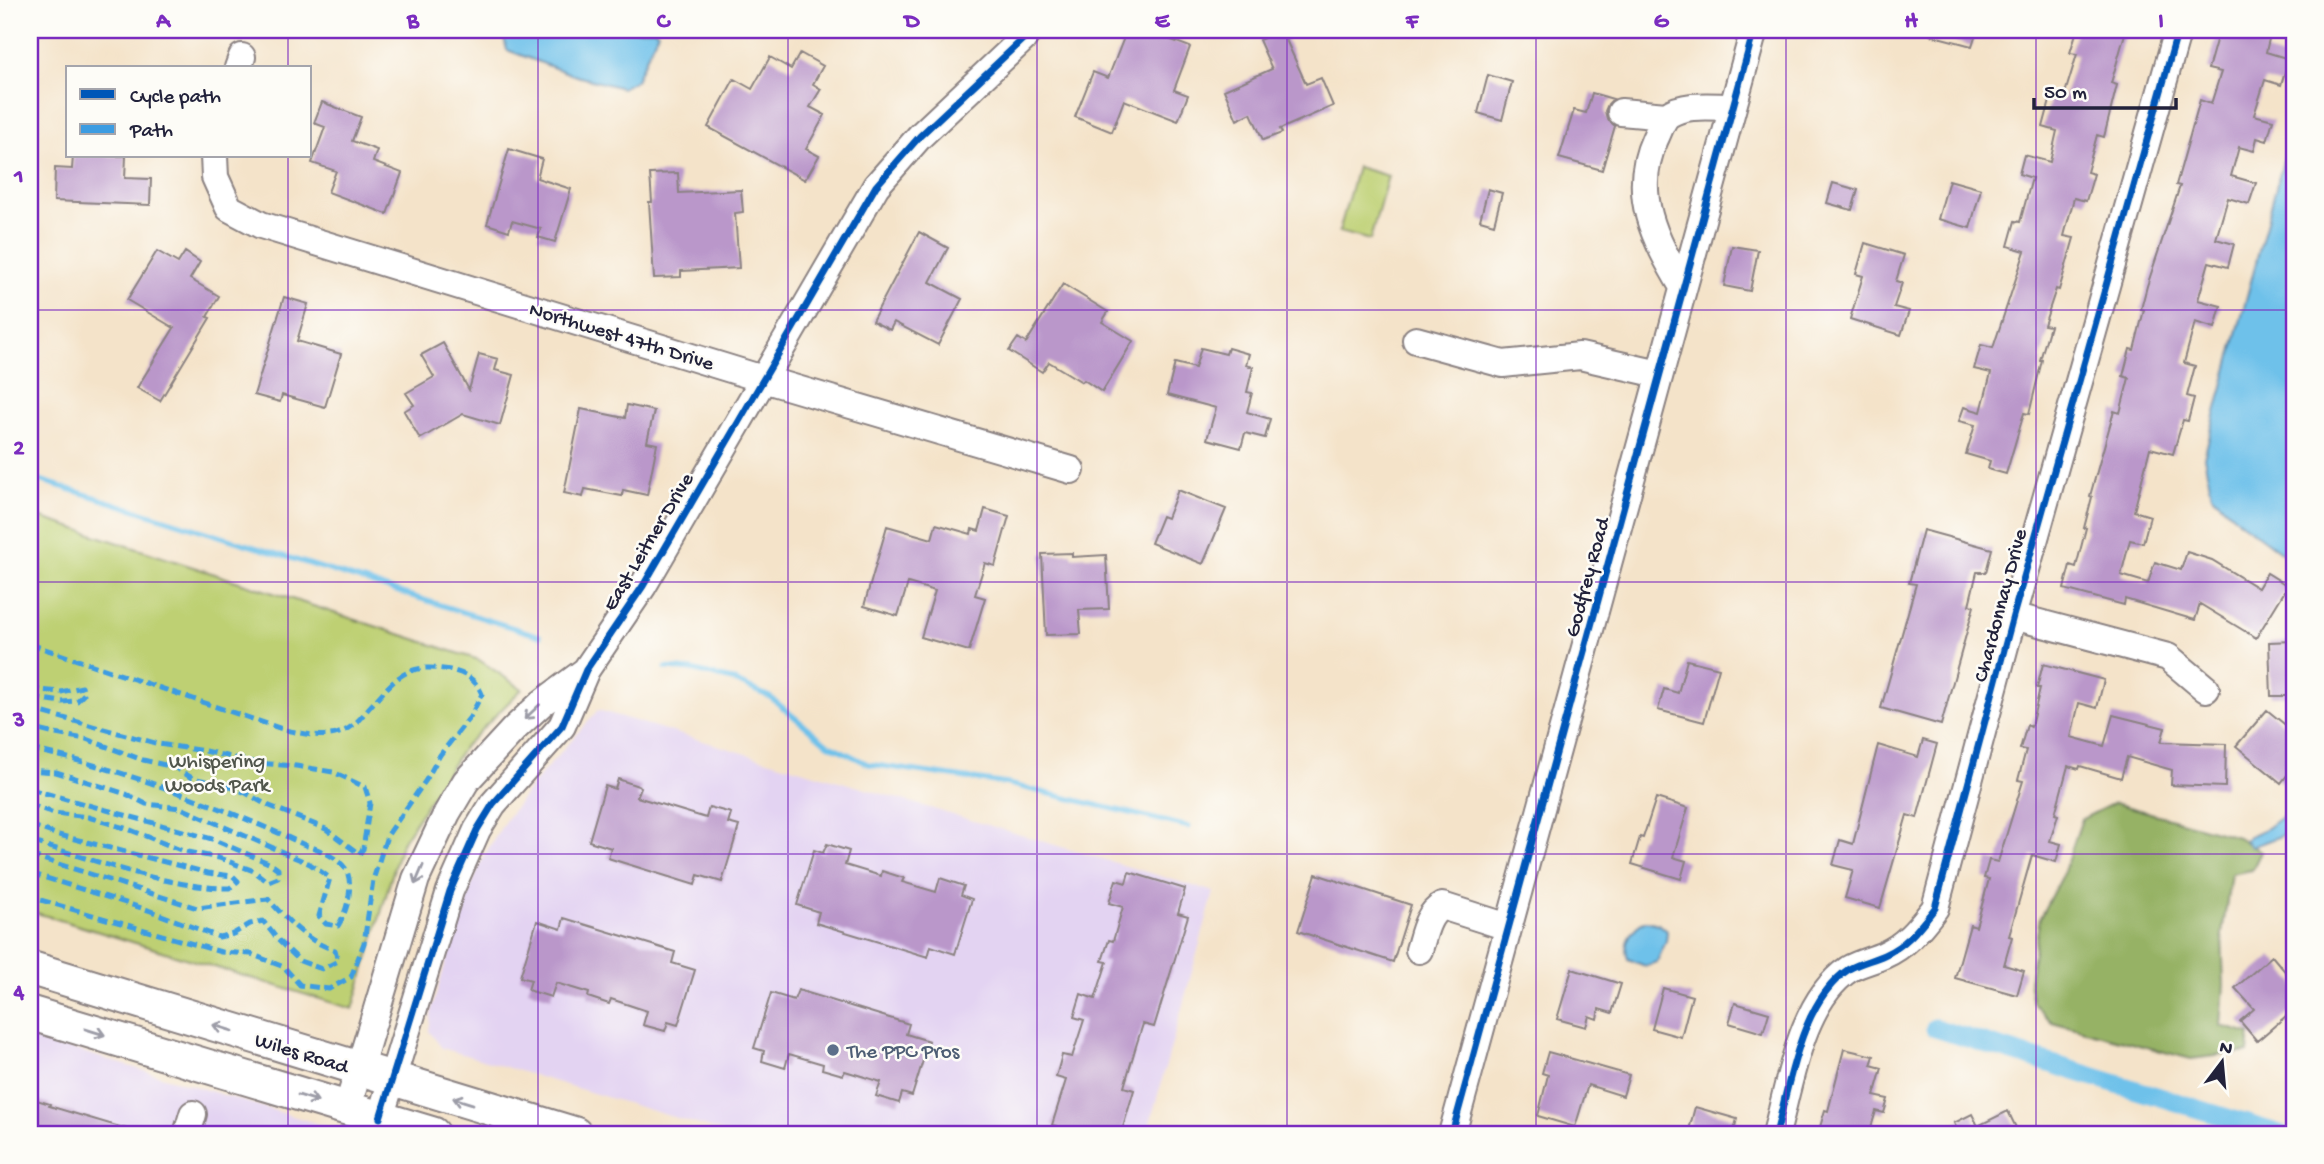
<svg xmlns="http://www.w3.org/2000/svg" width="2324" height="1164" font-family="'Gochi Hand',sans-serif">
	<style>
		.built { fill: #e3d3f2 }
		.green { fill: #bed073; stroke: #707957; stroke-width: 2 }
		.forest { fill: #96b265; stroke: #5c6a50; stroke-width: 2 }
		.water { fill: #6ec1ea; stroke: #487292; stroke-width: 2 }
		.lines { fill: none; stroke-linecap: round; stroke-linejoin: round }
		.stream { stroke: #6ec1ea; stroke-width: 5 }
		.canal { stroke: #6ec1ea; stroke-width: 19 }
		.building { fill: #ba97ca }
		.minor-casing { stroke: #8b8282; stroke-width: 30 }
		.major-casing { stroke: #8b8282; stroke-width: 37 }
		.minor { stroke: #fff; stroke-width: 26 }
		.major { stroke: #fff; stroke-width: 33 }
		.quiet { stroke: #3c9ce2; stroke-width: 5; stroke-dasharray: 10 5; stroke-linecap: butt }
		.cycleway-casing { stroke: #fdfcf7; stroke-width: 11 }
		.cycleway { stroke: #0057b8; stroke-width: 7 }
		.oneway { stroke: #9c9ca7 }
		.grid { fill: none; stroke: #7b2cbf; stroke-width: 2; stroke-opacity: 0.55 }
		.service-dot { fill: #5c6f8a; stroke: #fdfcf7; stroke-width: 2.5 }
		.labels { text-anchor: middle; stroke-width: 5; stroke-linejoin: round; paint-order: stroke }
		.street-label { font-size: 21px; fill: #22223b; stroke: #fdfcf7 }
		.park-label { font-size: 21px; fill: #51564c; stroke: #fdfcf7 }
		.service-label { font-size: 21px; fill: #4e5e75; stroke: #fdfcf7; text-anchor: start }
		.neatline { fill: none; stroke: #7b2cbf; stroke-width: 2.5 }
		.grid-label { font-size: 23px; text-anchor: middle; font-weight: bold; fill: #7b2cbf }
	</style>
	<rect width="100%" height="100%" fill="#fdfcf7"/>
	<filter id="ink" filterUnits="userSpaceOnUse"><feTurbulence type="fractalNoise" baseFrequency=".0143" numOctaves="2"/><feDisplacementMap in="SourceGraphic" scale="14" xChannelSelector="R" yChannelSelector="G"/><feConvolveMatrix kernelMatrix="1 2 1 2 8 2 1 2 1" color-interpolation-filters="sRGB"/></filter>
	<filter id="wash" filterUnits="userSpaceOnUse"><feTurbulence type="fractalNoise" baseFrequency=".00686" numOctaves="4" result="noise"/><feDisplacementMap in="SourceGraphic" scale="28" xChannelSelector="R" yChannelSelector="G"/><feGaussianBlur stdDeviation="1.57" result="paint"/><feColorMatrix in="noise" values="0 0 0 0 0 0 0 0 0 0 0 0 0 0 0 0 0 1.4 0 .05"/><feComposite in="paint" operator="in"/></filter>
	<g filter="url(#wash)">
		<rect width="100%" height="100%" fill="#f4e3c9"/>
		<path class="built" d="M598 710 1214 892 1147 1134H730L442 1048 429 1031 432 1008 463 906 484 856 505 821 532 785Z
			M30 1036 351 1134H30Z"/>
		<path class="green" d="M1357 167 1388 176 1370 240 1339 232Z
			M30 514 479 660 522 689 463 748 401 844 353 1009 30 911Z"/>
		<path class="forest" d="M2114 803 2238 837 2261 852 2252 870 2231 874 2222 934 2224 985 2221 1026 2250 1034 2248 1052 2191 1059 2052 1022 2033 1003 2029 981 2040 917 2064 871 2082 819Z"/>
		<path class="water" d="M502 30H655L658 32 636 80 622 88 576 76 507 50Z
			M2294 120V562L2238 520 2212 495 2204 457Z
			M2294 807V831L2251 847 2245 840 2249 836 2267 828Z
			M1646 921 1659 924 1667 931 1666 941 1657 962 1645 966 1628 959C1622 943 1632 927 1646 921Z"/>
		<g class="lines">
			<path class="stream" d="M30 477 540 636
				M666 668 692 670 732 680 770 697 826 743 868 764 1008 784 1189 827"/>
			<path class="canal" d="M1935 1028 2280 1134"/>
		</g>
		<g id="blocks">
			<path class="building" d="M1127 30H1145L1190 47 1174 90 1188 95 1178 121 1124 100 1112 132 1075 117 1093 72 1108 78Z
				M1930 30H1977L1972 46 1930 35Z
				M2077 30H2126L2111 83 2117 85 2104 137 2097 135 2087 172 2094 174 2086 201 2074 198 2064 236 2074 238 2059 290 2056 289 2044 325 2050 326 2040 360H2042L2029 414 2024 413 2006 474 1988 469 1990 461 1966 454 1975 425 1959 421 1964 407 1981 412 1991 373 1974 369 1981 345 1993 348 2025 251 2008 246 2015 221 2020 222 2032 178 2019 174 2024 155 2050 162 2057 131 2043 127 2051 97 2063 100 2077 54 2070 53Z
				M2219 30H2271L2266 52 2289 59 2281 85 2265 80 2254 115 2273 120 2267 141 2257 138 2254 151 2239 147 2231 176 2256 183 2249 204 2228 198 2216 239 2234 244 2228 267 2209 262 2198 300 2221 306 2215 328 2195 322 2184 363 2195 366 2187 396 2194 398 2188 421 2183 420 2173 454 2150 448 2134 511 2150 516 2143 543 2130 540 2121 575 2148 583 2155 562 2181 570 2187 552 2212 560 2258 588 2267 573 2288 586 2256 638 2200 604 2195 620 2125 599 2124 605 2064 589 2070 565 2076 567 2086 528H2084L2092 497 2090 496 2114 411 2120 413 2129 378 2123 376 2130 349 2134 350 2144 310 2141 309 2147 286 2180 186 2176 185 2200 100 2211 104 2221 72 2208 69Z
				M1282 31 1306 84 1321 78 1333 106 1280 129 1282 133 1263 140 1251 113 1237 120 1224 90 1272 69 1259 40Z
				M800 53 823 66 813 84 821 89 810 107 825 115 806 149 819 156 805 180 708 127 734 79 752 89 770 57 791 69Z
				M1488 75 1512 82 1502 120 1478 113Z
				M1592 93 1613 99 1608 104 1605 111 1607 119 1615 126 1602 170 1559 158 1574 110 1586 113Z
				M322 102 361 117 352 141 377 150 373 162 402 173 387 214 328 192 336 171 312 163 325 127 314 123Z
				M509 149 542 159 537 178 571 189 555 242 538 237 541 229 512 221 509 231 487 224Z
				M73 156H126L125 178 151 179 150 205 54 201 55 168 72 169Z
				M678 173 679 193 741 190 743 212 735 213 739 268 681 271V277L654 278 649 202H652L650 174Z
				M1949 180 1981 189 1970 228 1938 219Z
				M1833 183 1858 190 1852 210 1827 203Z
				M1488 189 1502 193 1494 224 1480 220Z
				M919 232 948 248 930 282 962 299 938 345 894 322 890 330 872 321Z
				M1865 243 1904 255 1896 281 1902 283 1894 307 1909 311 1901 335 1850 319 1863 276 1856 274Z
				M1732 246 1758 250 1750 291 1724 286Z
				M157 251 178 263 185 252 200 262 190 279 219 296 207 317 210 318 160 401 137 388 174 328 127 300Z
				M1063 284 1108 312 1102 322 1133 341 1102 392 1084 380 1082 382 1049 362 1042 372 1009 351 1018 338 1026 343Z
				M284 297 308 304 297 341 341 354 325 407 282 395 280 402 254 395Z
				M443 343 469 390 479 354 498 359 495 370 514 375 500 425 463 414 420 439 404 411 414 405 406 393 434 377 421 355Z
				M1201 348 1226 354 1228 348 1249 354 1246 365 1253 367 1247 392 1252 393 1247 412 1270 419 1265 438 1245 433 1241 448 1207 439 1216 408 1167 395 1175 363 1195 368Z
				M627 405 654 411 647 442 657 444 647 495 623 490 622 496 585 489 583 497 564 493 581 409 625 418Z
				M1178 490 1226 509 1203 564 1151 543 1162 516 1167 518Z
				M985 509 1009 516 995 566 985 563 975 595 985 598 969 651 921 637 935 591 908 583 898 616 864 606 887 526 932 539 936 524 971 534 972 529 979 531Z
				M1923 530 1992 549 1986 572H1977L1969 605 1974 606 1941 725 1881 708 1916 584 1909 583Z
				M1072 553V557L1106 555 1109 609 1079 610 1081 634 1046 635 1042 554Z
				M2294 641V696H2271L2269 642Z
				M1687 660 1719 668 1704 722 1658 710 1664 689 1678 693Z
				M2043 664 2104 680 2097 708 2079 703 2071 737 2104 746 2113 715 2165 728 2161 742 2226 744 2225 787 2171 785 2172 770 2127 757 2121 778 2080 766 2079 769 2068 766 2055 814 2058 815 2050 841 2061 844 2056 862 2032 855 2009 936 2012 937 2004 965 2024 971 2017 995 1955 978 1970 925 1976 927 1989 879 1984 878 1989 860 1998 862 2023 781 2018 780 2026 750 2020 749 2027 725 2031 727 2040 688H2037Z
				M2267 710 2294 732V766L2281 783 2236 746Z
				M1923 740 1937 744 1917 818 1907 815 1880 908 1845 898 1853 870 1833 865 1840 840 1853 844 1878 745 1918 757Z
				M618 779 641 787 637 797 706 818 709 807 731 813 728 823 739 826 722 882 698 875 695 885 608 858 611 848 589 841 605 786 615 789Z
				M1656 798 1688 808 1673 857 1686 861 1681 879 1632 864 1640 837 1643 838Z
				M827 844 849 851 845 865 881 876 882 871 904 878 902 882 936 892 940 878 964 886 961 895 972 899 955 954 931 946 928 957 816 923 819 912 797 905 814 850 823 853Z
				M1129 872 1185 889 1178 913 1188 916 1154 1027 1143 1024 1136 1046 1124 1087 1134 1090 1121 1134H1054L1056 1126 1052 1125 1066 1080 1056 1077 1062 1055 1072 1057 1084 1020 1074 1017 1081 994 1095 999 1107 962 1102 961 1109 940 1113 941 1123 907 1109 903 1116 880 1126 883Z
				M1316 874 1411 905 1393 962 1298 931Z
				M564 918 675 952 672 963 695 970 678 1025 668 1022 665 1031 643 1025 647 1011 611 999 609 1004 588 997 589 993 556 983 551 997 528 990 531 980 520 977 537 921 561 929Z
				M2272 956 2294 982V1009L2257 1041 2240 1021 2254 1009 2235 988Z
				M1572 969 1621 984 1612 1013 1599 1009 1597 1019 1589 1016 1586 1027 1557 1019Z
				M1663 988 1692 996 1681 1037 1652 1029Z
				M798 990 909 1024 906 1034 929 1041 912 1096 902 1093 899 1103 876 1096 881 1082 845 1071 843 1075 822 1069 823 1064 789 1054 785 1068 762 1061 764 1051 754 1048 771 993 794 1000Z
				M1735 1003 1769 1013 1763 1033 1729 1023Z
				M1844 1049 1874 1056 1871 1065 1882 1068 1874 1096 1888 1099 1884 1113 1876 1111 1869 1134H1818L1825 1110 1828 1111Z
				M1548 1052 1629 1075 1623 1096 1588 1085 1575 1127 1538 1116 1548 1075 1542 1073Z
				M30 1098 50 1104 49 1106 130 1130 129 1134H30Z
				M1695 1107 1737 1119 1733 1134H1688Z
				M2008 1111 2019 1134H1959L1954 1123 1972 1114 1978 1126Z"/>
		</g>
	</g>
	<g filter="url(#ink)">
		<use href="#blocks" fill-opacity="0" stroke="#8b8282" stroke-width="2"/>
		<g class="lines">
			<defs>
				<path id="minor" d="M238 68 242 57
					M1621 112 1666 116
					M214 156 215 177 229 208 261 225 763 379 1071 470
					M1683 287C1655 240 1630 193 1655 139 1659 131 1662 120 1668 115 1685 103 1712 107 1732 107
					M1416 340 1503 364 1580 356 1659 374
					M2013 616 2168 657 2206 689
					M1419 950C1424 934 1427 914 1442 906L1508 927
					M347 1109 416 879 447 813 466 781 514 729 542 703 585 671
					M380 1118 450 891 477 830 493 804 562 726 586 670 643 586 876 186 920 136 1023 39 1029 30
					M187 1134 193 1114
					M1452 1134 1754 30
					M1776 1134C1790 1082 1801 1001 1849 969 1859 963 1873 960 1884 955 1907 945 1920 927 1935 908L2013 616 2178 30"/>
				<path id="major" d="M30 968 575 1134
					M30 1013 433 1134"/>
			</defs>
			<use href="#minor" class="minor-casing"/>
			<use href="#major" class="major-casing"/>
			<use href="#minor" class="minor"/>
			<use href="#major" class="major"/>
			<path class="quiet" d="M30 644 285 730C302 733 322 739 339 733 352 729 360 719 368 709 396 678 405 662 450 670 467 674 475 679 482 694L470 717 440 755 426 780 387 836 373 880 364 943 351 977 329 989 300 985 284 967 251 954 221 952 30 897
				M30 689 61 692 82 687 84 694 77 701 62 702 30 697
				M30 709 159 744 205 751 257 763 296 766 333 772 365 787 370 803 363 849 359 854 326 829 265 804 246 793 226 785 192 778 174 767 143 760 86 739 55 734 30 728
				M30 749C120 768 223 807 307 846 318 848 338 858 345 868 355 883 347 912 338 926L326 924 319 916 330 878 310 864 181 808 146 804 126 794 56 772 30 770
				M30 789 212 839 271 864 278 869V878L268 882 254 871 219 858 183 851 128 829 88 817 54 813 30 805
				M30 825 55 834 208 873 233 876 238 881 230 888C169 889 89 858 30 841
				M30 855 197 908 268 899C287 920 307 942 335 950L338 961 322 969 300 961 278 940 263 921 250 924 233 934 219 937 148 910 30 873"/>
			<defs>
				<path id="cycleway" d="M380 1118 450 891 477 830 493 804 562 726 586 670 643 586 876 186 920 136 1023 39 1029 30
					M1452 1134 1754 30
					M1776 1134C1790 1082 1801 1001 1849 969 1859 963 1873 960 1884 955 1907 945 1920 927 1935 908L2013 616 2178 30"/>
			</defs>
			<use href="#cycleway" class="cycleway-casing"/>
			<use href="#cycleway" class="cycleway"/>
		</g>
		<defs><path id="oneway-shaft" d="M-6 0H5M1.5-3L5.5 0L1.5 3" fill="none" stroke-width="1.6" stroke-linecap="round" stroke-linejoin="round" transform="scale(1.75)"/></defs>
		<g class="oneway">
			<use href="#oneway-shaft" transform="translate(532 712) rotate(136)"/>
			<use href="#oneway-shaft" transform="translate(419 875) rotate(113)"/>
			<use href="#oneway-shaft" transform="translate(223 1028) rotate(-163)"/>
			<use href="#oneway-shaft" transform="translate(95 1032) rotate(17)"/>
			<use href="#oneway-shaft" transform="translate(308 1098) rotate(17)"/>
			<use href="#oneway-shaft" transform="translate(463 1101) rotate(-163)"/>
		</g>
	</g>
	<path class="grid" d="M288 30V68M538 30V1134M788 30V1134M1037 30V1134M1287 30V1134M1536 30V1134M1786 30V1134M2036 30V1134M288 156V1134M30 310H2294M30 582H2294M30 854H2294"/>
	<circle class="service-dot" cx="833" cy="1050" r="7"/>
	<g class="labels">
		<g class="street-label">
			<text transform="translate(622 335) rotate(17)" y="7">Northwest 47th Drive</text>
			<text transform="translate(647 541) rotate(-59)" y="7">East Leitner Drive</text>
			<text transform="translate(1586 577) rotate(-75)" y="7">Godfrey Road</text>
			<text transform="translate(1999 605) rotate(-75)" y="7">Chardonnay Drive</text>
			<text transform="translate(302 1052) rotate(17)" y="7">Wiles Road</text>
		</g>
		<g class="park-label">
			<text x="217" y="767">Whispering<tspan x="217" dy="24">Woods Park</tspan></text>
		</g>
		<g class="service-label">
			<text x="847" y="1057">The PPC Pros</text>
		</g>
	</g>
	<rect width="2324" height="1164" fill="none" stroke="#fdfcf7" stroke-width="77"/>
	<rect x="66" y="66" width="245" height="91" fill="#fdfcf7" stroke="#a5a5ac" stroke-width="2"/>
	<rect x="80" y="89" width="35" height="10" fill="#0057b8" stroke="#a5a5ac" stroke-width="2"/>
	<text x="130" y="102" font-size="21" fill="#22223b">Cycle path</text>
	<rect x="80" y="124" width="35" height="10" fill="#3c9ce2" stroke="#a5a5ac" stroke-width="2"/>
	<text x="130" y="136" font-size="21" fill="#22223b">Path</text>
	<g transform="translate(2222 1062) rotate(16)" stroke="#fdfcf7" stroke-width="5" paint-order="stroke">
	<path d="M0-5L12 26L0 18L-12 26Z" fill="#22223b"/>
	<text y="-10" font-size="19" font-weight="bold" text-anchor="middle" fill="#22223b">N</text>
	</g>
	<path d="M2034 98v10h142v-10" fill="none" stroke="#22223b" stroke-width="3.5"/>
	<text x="2044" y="98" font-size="21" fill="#22223b" stroke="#fdfcf7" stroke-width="5" paint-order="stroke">50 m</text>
	<rect x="38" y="38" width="2248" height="1088" class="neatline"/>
	<g class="grid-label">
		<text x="163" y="27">A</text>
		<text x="413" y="27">B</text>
		<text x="663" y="27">C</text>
		<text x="912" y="27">D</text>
		<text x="1162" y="27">E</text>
		<text x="1412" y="27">F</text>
		<text x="1661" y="27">G</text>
		<text x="1911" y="27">H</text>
		<text x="2161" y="27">I</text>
		<text x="19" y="182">1</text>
		<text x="19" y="454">2</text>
		<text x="19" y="726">3</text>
		<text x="19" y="998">4</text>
	</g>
</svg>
